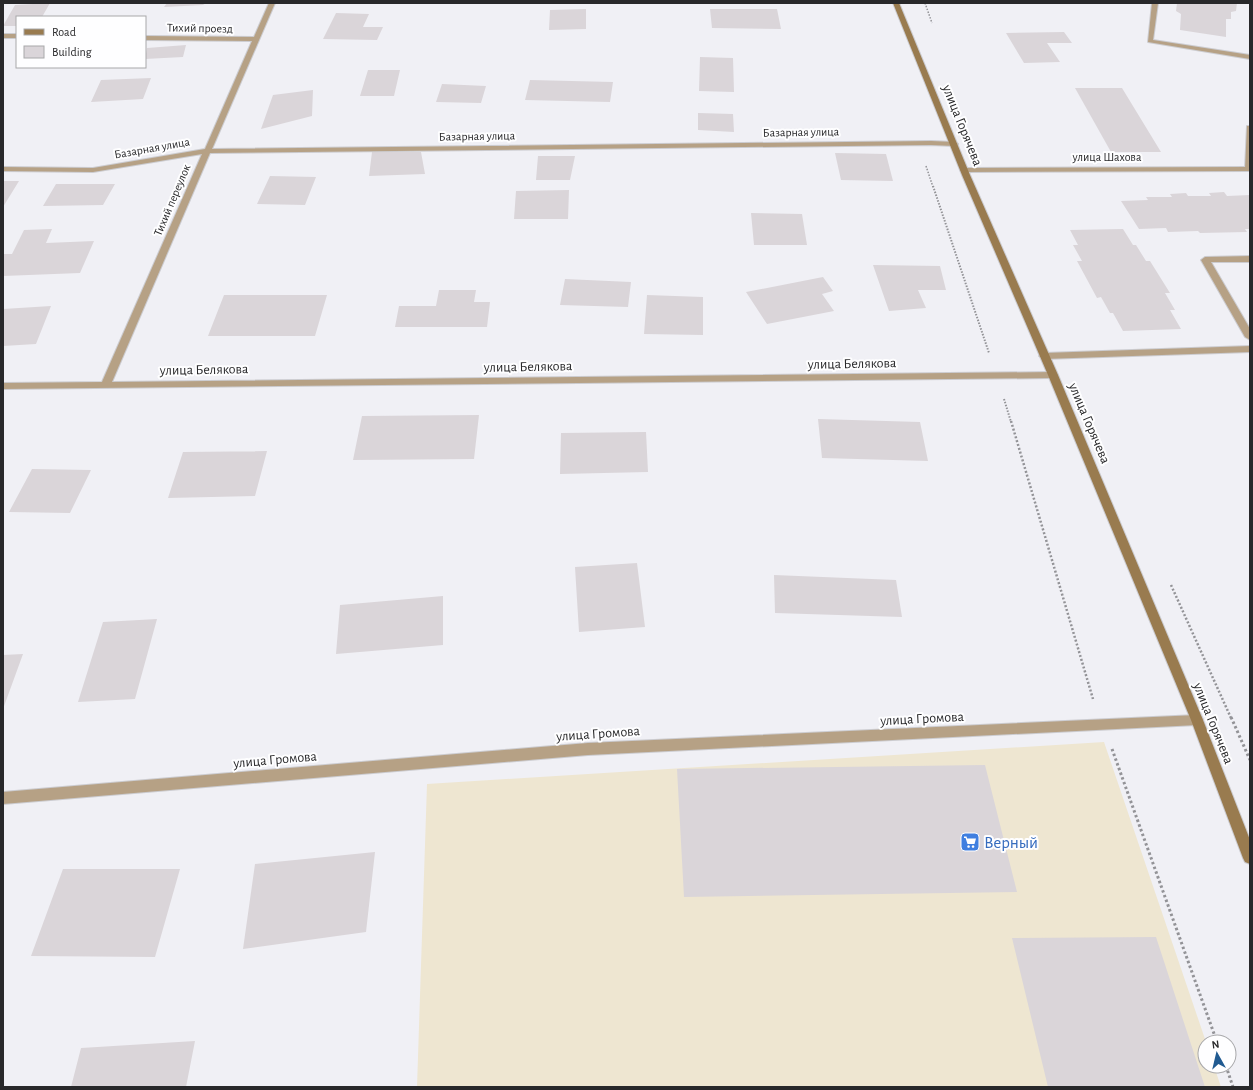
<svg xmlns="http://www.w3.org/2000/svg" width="1253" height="1090" font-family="'Alegreya Sans',sans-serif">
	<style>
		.commercial { fill: #eee6d1 }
		.building { fill: #dad5d9 }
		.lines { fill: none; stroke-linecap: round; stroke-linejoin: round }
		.service-casing { stroke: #ccccd0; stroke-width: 2 }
		.minor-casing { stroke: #ccccd0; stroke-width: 2 }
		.secondary-casing { stroke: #ccccd0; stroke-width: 2 }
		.path-far3 { stroke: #939397; stroke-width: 1.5; stroke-dasharray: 1.5 1.5; stroke-linecap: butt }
		.path-far2 { stroke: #939397; stroke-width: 2; stroke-dasharray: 1.5 1.5; stroke-linecap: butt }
		.path-far1 { stroke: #939397; stroke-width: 2.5; stroke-dasharray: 2 2; stroke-linecap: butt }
		.path { stroke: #939397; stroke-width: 3; stroke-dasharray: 2.5 2.5; stroke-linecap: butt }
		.service { fill: #b6a185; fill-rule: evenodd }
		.minor { fill: #b6a185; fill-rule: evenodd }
		.secondary { fill: #997b4f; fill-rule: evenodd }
		.labels { text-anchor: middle; stroke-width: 4; stroke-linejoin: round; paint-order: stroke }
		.far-street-label { font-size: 12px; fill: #28282a; stroke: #fefeff }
		.street-label { font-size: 14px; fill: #28282a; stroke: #fefeff }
		.near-shop-label { font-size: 17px; fill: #366cbe; stroke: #fefeff; text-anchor: start }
	</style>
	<rect width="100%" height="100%" fill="#f0f0f5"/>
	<path class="commercial" d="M1104 742 1206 1042 1205 1066H1214L1221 1087H417L427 784Z"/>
	<path class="building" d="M50 3 42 17H17V26H3L15 5Z
		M167 3H206L203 5 164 7Z
		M1177 3H1237L1236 11 1231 12V19H1226V37L1180 30 1181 14 1176 11Z
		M586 9V29L549 30 550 10Z
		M710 9H777L781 29 712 28Z
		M336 13 369 14 363 27H383L377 40 323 39Z
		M1064 32 1072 43H1047L1060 62 1024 63 1006 33Z
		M186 45 183 57 145 59 147 48Z
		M700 57 733 58 734 92 699 91Z
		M368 70H400L394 96H360Z
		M151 78 143 99 91 102 101 80Z
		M530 80 613 82 610 102 525 100Z
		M442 84 486 86 481 103 436 102Z
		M1075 88H1122L1161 152H1111Z
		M313 90 312 116 261 129 273 95Z
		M698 113 733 114 734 132 698 130Z
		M372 152H421L425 174 369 176Z
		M835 153 886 154 893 181 841 180Z
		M538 156H575L570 180H536Z
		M270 176 316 177 305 205 257 204Z
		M3 181H19L3 207Z
		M56 184H115L103 205 43 206Z
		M569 190 568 219H514L516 191Z
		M1224 192 1227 196 1250 195V229H1245L1247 232 1200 233 1198 231 1168 232 1166 228 1139 229 1121 201 1148 200 1146 197H1172L1170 194 1186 193 1188 196H1211L1209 193Z
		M751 213 802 214 807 245H754Z
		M52 229 46 243 94 241 80 273 3 276V254H12L24 230Z
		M1123 229 1133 245H1136L1146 261H1150L1170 293H1165L1175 310H1170L1181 329 1123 331 1113 313H1110L1101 297 1097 298 1077 261H1082L1073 245H1078L1070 230Z
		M873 265 940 266 946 290H918L926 308 889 311Z
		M823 277 833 291 822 294 834 311 767 324 746 292Z
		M565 279 631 282 628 307 560 305Z
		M439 290H476L474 302H490L487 327H395L399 306H436Z
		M224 295H327L315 336H208Z
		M647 295 703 297V335L644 334Z
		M51 306 36 344 3 346V309Z
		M479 415 474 459 353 460 362 416Z
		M818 419 920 422 928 461 822 458Z
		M646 432 648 472 560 474 561 433Z
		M267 451 255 496 168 498 183 452Z
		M32 469 91 470 70 513 9 512Z
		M637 563 645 627 579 632 575 567Z
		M774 575 896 580 902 617 775 613Z
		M443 596V645L336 654 340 605Z
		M157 619 135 699 78 702 103 622Z
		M23 654 3 709V655Z
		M985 765 1017 892 684 897 677 769Z
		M375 852 366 932 243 949 255 864Z
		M63 869H180L155 957 31 956Z
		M1156 937 1205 1087H1048L1012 938Z
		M195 1041 186 1087H71L81 1048Z"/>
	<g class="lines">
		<defs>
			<path id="service" d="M1152 3H1158L1153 40 1250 55V59L1148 42Z
				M1247 126H1250L1249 171 1245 169Z
				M1250 256V262H1211L1250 329V340L1245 337 1201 260 1205 257Z
				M1250 346V352L1044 359 1039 356 1044 353Z"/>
			<path id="minor" d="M269 3H275L212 149 931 141 954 142 958 144 954 146 931 145 210 153 112 382 1053 372 1058 375 1053 378 3 389V383L102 382 202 154 93 172 3 171V167L93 168 205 149 252 41 145 40V36L254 37Z
				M3 34H17V38H3Z
				M1250 167V171L964 172 960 170 964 168Z
				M1197 715 1201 716 1203 720 1201 724 1197 725 588 755 3 804V792L588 743Z"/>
			<path id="secondary" d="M893 3H899L970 175 1058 375 1203 720 1250 840V864L1245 862 1243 858 1191 720 1048 375 962 175Z"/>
		</defs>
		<use href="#service" class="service-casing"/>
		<use href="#minor" class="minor-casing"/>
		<use href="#secondary" class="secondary-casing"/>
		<path class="path-far3" d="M925 3 932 23
			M926 166 933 187"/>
		<path class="path-far2" d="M933 186 989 353
			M1004 399 1011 422"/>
		<path class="path-far1" d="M1011 421 1093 699
			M1171 585 1231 718"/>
		<path class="path" d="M1231 717 1250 760
			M1112 749 1217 1042
			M1226 1066 1233 1087"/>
		<use href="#service" class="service"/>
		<use href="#minor" class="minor"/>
		<use href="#secondary" class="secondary"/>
	</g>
	<defs>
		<symbol id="supermarket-square" viewBox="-11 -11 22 22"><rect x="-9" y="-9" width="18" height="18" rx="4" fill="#3f7fe0" stroke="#fefeff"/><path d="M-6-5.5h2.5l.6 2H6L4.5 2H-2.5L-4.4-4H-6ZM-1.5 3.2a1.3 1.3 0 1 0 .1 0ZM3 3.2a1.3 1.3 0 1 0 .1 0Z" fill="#fff"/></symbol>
	</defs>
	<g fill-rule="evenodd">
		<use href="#supermarket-square" x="959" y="831" width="22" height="22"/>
	</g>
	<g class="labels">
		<g class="far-street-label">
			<text transform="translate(200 28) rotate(1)" y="4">Тихий проезд</text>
			<text transform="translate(801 132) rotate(-1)" y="4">Базарная улица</text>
			<text transform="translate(477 136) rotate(-1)" y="4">Базарная улица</text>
			<text transform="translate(152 148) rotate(-10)" y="4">Базарная улица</text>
			<text x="1107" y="161">улица Шахова</text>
			<text transform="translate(172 200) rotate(-67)" y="4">Тихий переулок</text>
		</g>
		<g class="street-label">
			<text transform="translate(963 125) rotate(68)" y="5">улица Горячева</text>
			<text transform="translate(852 363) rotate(-1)" y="5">улица Белякова</text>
			<text transform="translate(528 366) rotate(-1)" y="5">улица Белякова</text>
			<text transform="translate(204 369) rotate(-1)" y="5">улица Белякова</text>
			<text transform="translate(1090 423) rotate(67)" y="5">улица Горячева</text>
			<text transform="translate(922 718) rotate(-3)" y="5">улица Громова</text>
			<text transform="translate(1214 723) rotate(68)" y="5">улица Горячева</text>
			<text transform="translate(598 733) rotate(-4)" y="5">улица Громова</text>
			<text transform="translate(275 759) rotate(-5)" y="5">улица Громова</text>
		</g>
		<g class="near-shop-label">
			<text x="984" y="848">Верный</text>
		</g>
	</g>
	<rect width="1253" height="1090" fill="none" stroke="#28282a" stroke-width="8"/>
	<rect x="16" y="16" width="130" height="52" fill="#fefeff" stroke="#a8a8aa"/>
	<rect x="24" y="29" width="20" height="6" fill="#997b4f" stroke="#a8a8aa"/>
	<text x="52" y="36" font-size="12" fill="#28282a">Road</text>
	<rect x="24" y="46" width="20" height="12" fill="#dad5d9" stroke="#a8a8aa"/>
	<text x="52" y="56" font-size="12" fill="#28282a">Building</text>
	<g transform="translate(1217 1054) rotate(352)"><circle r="19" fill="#fefeff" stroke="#a8a8aa"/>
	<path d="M0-3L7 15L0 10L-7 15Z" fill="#205a91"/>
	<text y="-6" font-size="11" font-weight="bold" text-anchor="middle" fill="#28282a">N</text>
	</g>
</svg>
